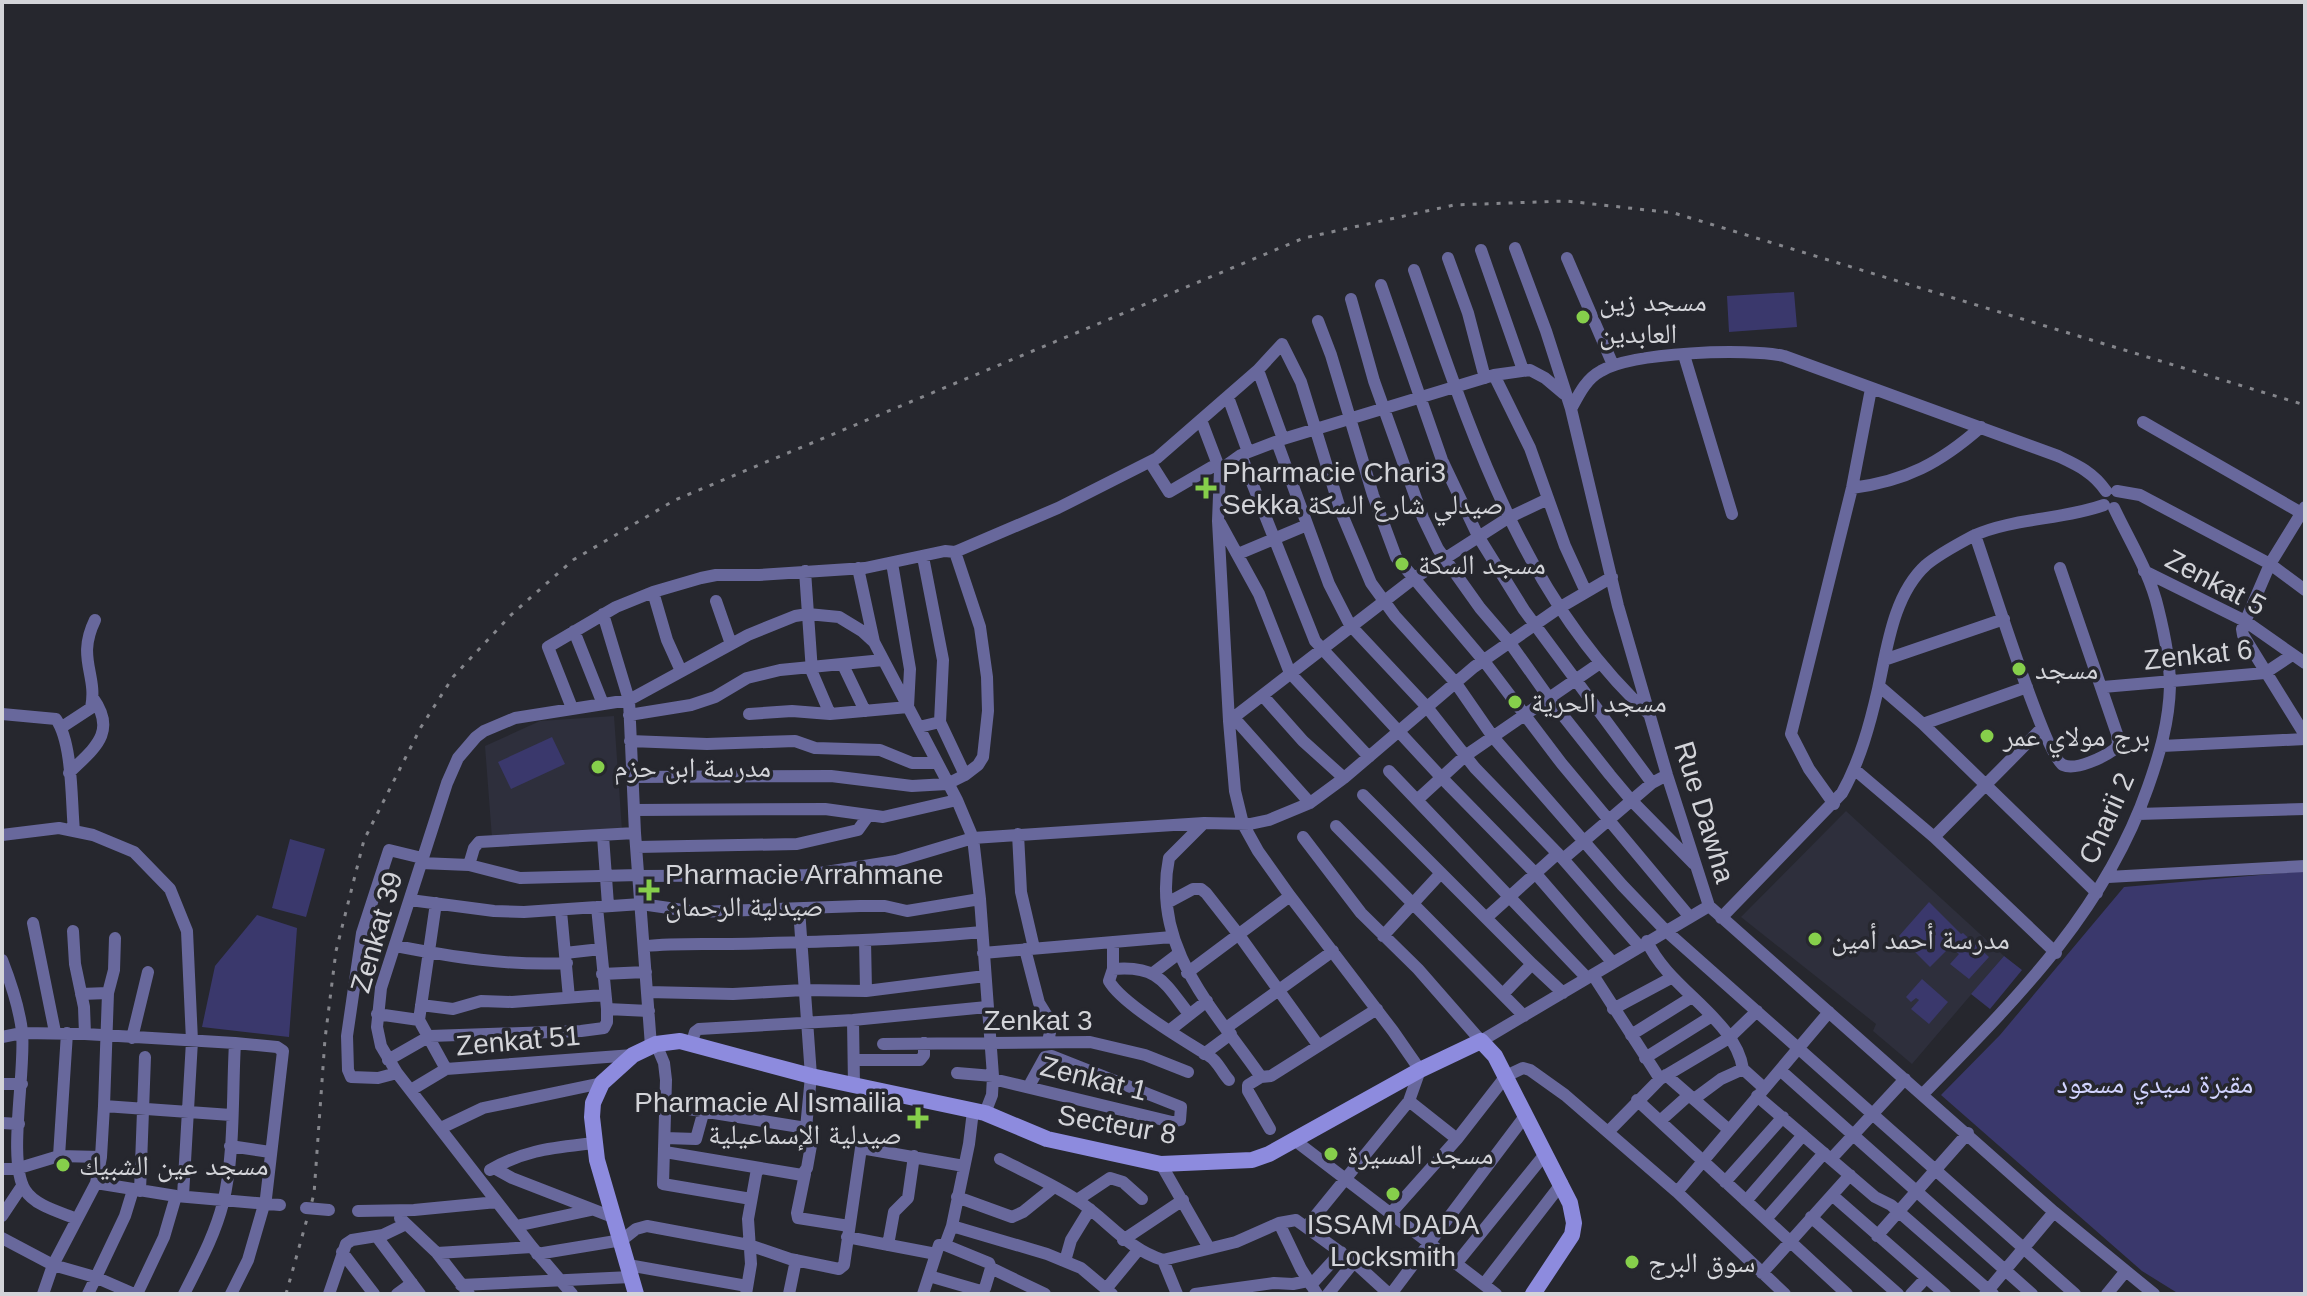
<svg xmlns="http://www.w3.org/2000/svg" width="2307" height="1296" font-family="Arial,'Noto Naskh Arabic',sans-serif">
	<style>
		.built { fill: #2e2f3c }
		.green { fill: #3a386c }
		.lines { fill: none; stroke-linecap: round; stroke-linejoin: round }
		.street { stroke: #68689c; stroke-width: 12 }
		.secondary { stroke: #8d8bde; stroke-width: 16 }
		.rail { stroke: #85868c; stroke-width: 3; stroke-dasharray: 4 8; stroke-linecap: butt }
		.street-bridge { stroke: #68689c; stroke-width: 12 }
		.poi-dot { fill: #86cf4b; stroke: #26272e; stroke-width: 3 }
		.labels { text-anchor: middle; stroke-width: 7; stroke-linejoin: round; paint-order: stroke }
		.poi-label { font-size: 28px; fill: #d3d4d9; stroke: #26272e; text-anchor: start }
		.street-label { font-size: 28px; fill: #d3d4d9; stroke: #26272e }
		.park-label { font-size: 28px; fill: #d1d3fe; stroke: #26272e }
	</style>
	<rect width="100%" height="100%" fill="#26272e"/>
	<path class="built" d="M614 716 622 830 492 838 485 746 540 721Z
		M1846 811 2004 956 1912 1064 1873 1031 1876 1024 1741 917Z"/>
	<path class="green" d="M1794 292 1797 327 1729 332 1727 296Z
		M552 737 565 764 511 789 498 762Z
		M290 839 325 849 306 917 272 908Z
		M2305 871V1294H2179L2142 1271 1941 1095 2000 1035 2124 887Z
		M1929 902 1961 934 1963 933 1989 957 1969 979 1950 964 1959 954 1951 948 1953 944 1930 967 1899 936Z
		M257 915 297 928 289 1037 202 1027 215 966Z
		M2004 956 2022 970 1990 1009 1971 994Z
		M1922 979 1948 1002 1929 1024 1911 1009 1919 1000 1916 998 1911 1002 1906 997Z"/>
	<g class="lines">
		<path class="street" d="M1515 248 1546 331 1571 409 1618 606 1667 775 1709 906 2054 1212 2154 1294
			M1481 250 1523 370
			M1448 258 1468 313 1485 378
			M1567 258 1613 365
			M1414 270C1470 429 1522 598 1650 715
			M1381 285 1442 460 1478 536 1524 610 1652 783 1667 775
			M1351 299 1374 381 1423 518 1438 549 1480 608 1510 643 1549 698 1610 775 1631 800 1694 864
			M1318 321 1331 355 1373 495 1396 557 1484 661 1562 764 1689 916
			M1684 355 1732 514
			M1258 370 1283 439
			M1494 375 1530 448 1565 546 1586 592
			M1228 397 1248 452
			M1571 409C1579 394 1586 379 1601 371 1633 352 1747 348 1784 356L2058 456C2077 465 2093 472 2106 491
			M1201 420 1220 470 1218 521 1229 721 1235 791 1243 824 1258 851 1290 896 1393 1031 1420 1070 1409 1101 1307 1226
			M2143 422 2305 515
			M1277 442 1329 584 1350 625 1426 706 1475 768 1563 859 1639 946
			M1241 455 1315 641 1440 776 1536 874 1613 963
			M1150 462 1169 492 1217 464
			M1220 470 1241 455 1283 439 1494 375 1530 370 1545 378 1564 394
			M1852 488C1906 481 1940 463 1981 427
			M2117 491 2140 495 2270 564 2305 590
			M2305 507 2270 564 2242 629 2243 635 2305 735
			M1220 523 1259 594 1290 673 1369 757
			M1975 535C1986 565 2045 757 2063 765 2076 771 2104 757 2115 749L2118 744 2117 734 2060 568
			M1238 554 1307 525
			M858 568 874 642
			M805 571 812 672 830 714
			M2144 571 2245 621 2305 663
			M653 592 667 640 681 671
			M716 601 731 644
			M603 614 629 700 635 833 651 1046
			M574 631 603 704
			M1884 660 2004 619
			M843 665 865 711
			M1879 686 1923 724 2097 893
			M2103 687 2265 673 2292 655
			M1263 696 1303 741 1344 778
			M572 708 548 647 616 607 653 592 701 578 716 575H759L865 568 945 551 955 552 1058 508 1157 458 1258 370 1282 344 1301 382 1341 512 1371 583 1395 616 1455 682 1493 737 1622 885 1665 930 2075 1294
			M2 714 56 719C73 744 71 800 74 831
			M749 714 792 711 830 714 908 707 910 669 892 563
			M629 715 691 705 715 697 747 678 780 670 883 660
			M1235 719 1310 803
			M1229 721 1413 579 1508 518 1548 499
			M940 722 965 775
			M1923 724 2027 687
			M62 727 91 708C98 674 76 659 95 620
			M919 727 940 722 943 660 923 557
			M630 741 707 744 795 741 815 748 880 750 912 763H936
			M2162 746 2305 739
			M1854 769 1934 837 2056 953
			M1389 771 1587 978
			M69 773C93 749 118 733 93 698
			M632 777 831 776 912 786 947 784 965 775 978 765 983 757 988 711 987 677 980 627 955 552
			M1363 795 1532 964 1503 994
			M1417 800 1465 756 1600 663
			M1834 804 1809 769 1791 734 1852 488 1871 389
			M634 810 825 809 883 817 957 800
			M2138 814 2305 809
			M1204 823 1169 858C1151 948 1214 1009 1261 1077
			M1336 826 1524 1016
			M1018 834 1021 892 1034 948
			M2 835 59 828 93 835 134 852 170 889 187 931 192 1041 183 1196
			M603 836 608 905
			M1303 837 1361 913 1418 969 1481 1041 1709 906
			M1934 837 2042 728
			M637 847 797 844 858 830 868 816
			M1563 859 1652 783
			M421 863 469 865 520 878 639 875
			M469 865 474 848 479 842 635 833
			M640 876 807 875 896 861 973 838 1204 823 1250 824 1269 820 1310 803 1344 778 1474 667 1559 608 1612 577
			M2108 877 2305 866
			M410 900 494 911 524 912 641 904 697 912 860 906H885L907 911 980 899
			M436 903 419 1020 446 1069
			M1167 903 1193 889H1201L1206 893 1239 935 1318 1045
			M799 909 811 1076 806 1128
			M561 911 569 998
			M1486 918 1557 854
			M1721 918 1842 793C1860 761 1870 724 1878 689 1887 649 1893 595 1926 565 1939 554 1958 544 1973 536 2012 518 2062 520 2104 505
			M33 923 55 1032
			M73 931 75 964 84 1007 85 1034
			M1383 936 1441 873
			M865 940 866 991
			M1647 941C1668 989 1735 1018 1743 1069
			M1113 943V969L1109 981C1122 1004 1185 1041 1209 1056 1218 1061 1222 1073 1229 1080
			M396 946C452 957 509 966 567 963
			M645 946C674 943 701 944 730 944 814 942 899 940 982 932
			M1025 949 1039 1003 1052 1024 1048 1041
			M565 953 601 949
			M983 953 1172 937
			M2 960C11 983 19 1007 22 1031 26 1071 7 1161 25 1190 35 1206 60 1212 77 1219
			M1532 964 1563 993
			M1113 969C1158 965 1164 982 1189 1014
			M1153 973 1178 954
			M1187 973 1290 896
			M602 974 646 972
			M1593 975 1660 1079
			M648 992 733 994 804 990 866 991 985 976
			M108 993 114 970 115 938
			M421 1005 453 1009 481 1001 512 1002 604 995
			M607 1009 649 1011
			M1613 1009 1671 978
			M377 1014 419 1020
			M853 1020 854 1086
			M1226 1028 1333 951
			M1170 1030 1207 1001
			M1631 1035 1692 997
			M2 1037 22 1033 85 1034 235 1043 277 1047 283 1051 266 1198 248 1260 231 1294
			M132 1038 148 972
			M656 1044 664 1063 666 1080 663 1184 751 1199
			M883 1044 1090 1042 1145 1055 1188 1072
			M691 1045 695 1032 699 1029 853 1020 987 1007
			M1204 1054 1231 1034
			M1645 1058 1712 1016
			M388 1060 430 1036 581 1031 604 1028 607 1022V1009L597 907
			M855 1060H920L924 1055V1043
			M1780 1070 2032 1294
			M397 1073 378 1078 351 1077 348 1070 347 1036 362 933 389 850 422 858
			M957 1073 993 1076
			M1666 1075 1729 1130
			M993 1079 1172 1122 1180 1120 1181 1107 1052 1056 1045 1057 1029 1086
			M2 1084H22
			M411 1090 446 1069 633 1055
			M1923 1094C2014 1001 2104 913 2148 787 2160 753 2169 722 2170 686 2170 661 2164 632 2158 608 2150 573 2129 540 2114 508
			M1757 1096 1875 1197 1891 1205 1993 1294
			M1694 1099 1721 1079 1743 1069 1764 1088
			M1637 1100 1847 1294
			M1409 1101 1457 1139
			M664 1105 806 1128 813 1134 807 1168 802 1175 665 1152
			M104 1106 231 1115
			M1660 1121 1689 1095
			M2 1123 19 1124
			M441 1128 483 1108 602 1083
			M1270 1129 1248 1091V1085L1261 1077 1271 1076 1377 1009
			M1608 1132 1660 1079 1729 1038 1757 1011
			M665 1138 696 1139 704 1110
			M1293 1139 1496 1294
			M230 1146 270 1152
			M59 1156 67 1033
			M1000 1159C1025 1172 1053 1184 1077 1200 1107 1219 1127 1249 1163 1260L1236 1242 1279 1223 1296 1220 1354 1262 1389 1294
			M1831 1159 1905 1079
			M1161 1164 1209 1248
			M494 1168 512 1178 615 1218
			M2 1169H16L59 1156 101 1157
			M490 1170C527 1149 553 1148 594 1143
			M805 1174 797 1213 798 1218 849 1226
			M1725 1182 1783 1117
			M96 1183 176 1196 280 1205
			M140 1191 145 1057
			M1677 1192 1829 1012
			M1832 1195 1945 1294
			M957 1197 1012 1217 1023 1212 1054 1187
			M1077 1200 1110 1178 1123 1182 1142 1199
			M1746 1201 1803 1135
			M358 1211 414 1210 497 1202
			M1391 1213 1457 1139 1506 1076 1523 1068 1530 1070 1565 1095 1677 1192 1785 1294
			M2 1216 22 1186
			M1811 1217 1898 1294
			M400 1218 437 1253 469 1294
			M1766 1219 1824 1153
			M1279 1223 1301 1269 1317 1294
			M516 1226 591 1210
			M952 1226 1047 1254 1081 1268 1112 1294
			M1877 1236 1968 1133
			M377 1237 420 1294
			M847 1237 936 1254
			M2 1238 53 1265 95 1277 134 1294
			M1123 1240 1183 1200
			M888 1245 894 1212 908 1198 914 1156
			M945 1245 989 1263 991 1268 1045 1294
			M342 1252 374 1294
			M437 1253 532 1247
			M537 1254 622 1240 636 1229 647 1226 749 1245 790 1259 839 1269 844 1265 861 1148 964 1166
			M1163 1260 1177 1294
			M1065 1261 1071 1240 1090 1209
			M1456 1264 1545 1154
			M628 1265 747 1286
			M1762 1273 1850 1175
			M929 1276 981 1291 985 1288 991 1268
			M1484 1284 1562 1183
			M461 1285 631 1277
			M1311 1285 1341 1252
			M1106 1289 1139 1249
			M43 1294 53 1265 96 1183 101 1157 104 1106 108 993 81 994
			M88 1294 125 1216 133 1190
			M137 1294 164 1237 176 1196
			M184 1294C199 1264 215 1235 223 1203 235 1154 232 1094 235 1043
			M329 1294 346 1244 352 1240 383 1235 406 1224
			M397 1294 412 1283
			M572 1294 532 1247 397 1073 381 1046 377 1027 381 988 447 783 458 758 476 737 484 731 515 718 629 700 748 635 795 616 808 614 839 617 862 631 874 642 957 800 973 838 980 899 993 1076 992 1095 985 1113
			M746 1294 751 1264 748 1219 757 1169
			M789 1294 796 1260
			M923 1294 939 1245H945L952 1226 969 1144 973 1111
			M1195 1294 1274 1283 1293 1284 1308 1281
			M1328 1294 1354 1262
			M1391 1294 1525 1116
			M1911 1294 1926 1278
			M1985 1294 2054 1212
			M2107 1294 2125 1272"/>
		<path class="secondary" d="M636 1294 597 1160 592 1117 593 1103 602 1083 633 1055 656 1044 680 1041 811 1076 985 1113 1047 1139 1161 1164 1252 1160 1269 1154 1420 1070 1481 1041 1495 1056 1570 1203 1574 1223 1572 1235 1533 1294"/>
		<path class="rail" d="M286 1294 314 1194 325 1039 336 951 364 840 421 727 453 677 511 615 573 560 675 500 1304 238 1454 205 1566 201 1674 213 2305 405"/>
		<path class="street-bridge" d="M306 1208 329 1210"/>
	</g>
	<g class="poi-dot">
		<circle cx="1583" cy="317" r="8"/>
		<path d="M1202 476h8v8h8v8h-8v8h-8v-8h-8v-8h8z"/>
		<circle cx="1402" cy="564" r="8"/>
		<circle cx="2019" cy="669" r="8"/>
		<circle cx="1515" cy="702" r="8"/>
		<circle cx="1987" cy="736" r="8"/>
		<circle cx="598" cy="767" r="8"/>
		<path d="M645 878h8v8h8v8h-8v8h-8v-8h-8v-8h8z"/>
		<circle cx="1815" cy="939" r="8"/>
		<path d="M914 1106h8v8h8v8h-8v8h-8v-8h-8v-8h8z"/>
		<circle cx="1331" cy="1154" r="8"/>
		<circle cx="63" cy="1165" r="8"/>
		<circle cx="1393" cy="1194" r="8"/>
		<circle cx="1632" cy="1262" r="8"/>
	</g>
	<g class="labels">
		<g class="poi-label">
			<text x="1599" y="311">مسجد زين<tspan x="1599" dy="32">العابدين</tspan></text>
			<text x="1222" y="482">Pharmacie Chari3<tspan x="1222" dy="32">Sekka صيدلي شارع السكة</tspan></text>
			<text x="1418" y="574">مسجد السكة</text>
			<text x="2035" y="679">مسجد</text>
			<text x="1531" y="712">مسجد الحرية</text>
			<text x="2003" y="746">برج مولاي عمر</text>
			<text x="614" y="777">مدرسة ابن حزم</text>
			<text x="665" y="884">Pharmacie Arrahmane<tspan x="665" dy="32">صيدلية الرحمان</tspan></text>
			<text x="1831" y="949">مدرسة أحمد أمين</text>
			<text x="902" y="1112" text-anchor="end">Pharmacie Al Ismailia<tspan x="902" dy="32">صيدلية الإسماعيلية</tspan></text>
			<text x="1347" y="1164">مسجد المسيرة</text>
			<text x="79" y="1175">مسجد عين الشبيك</text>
			<text x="1393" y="1234" text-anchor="middle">ISSAM DADA<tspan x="1393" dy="32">Locksmith</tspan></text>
			<text x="1648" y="1272">سوق البرج</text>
		</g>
		<g class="street-label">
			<text transform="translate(2216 582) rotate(28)" y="10">Zenkat 5</text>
			<text transform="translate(2198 654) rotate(-6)" y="10">Zenkat 6</text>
			<text transform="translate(1705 812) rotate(73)" y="10">Rue Dawha</text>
			<text transform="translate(2106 818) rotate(-66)" y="10">Charii 2</text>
			<text transform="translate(376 932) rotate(-74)" y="10">Zenkat 39</text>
			<text x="1038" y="1030">Zenkat 3</text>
			<text transform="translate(518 1040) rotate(-5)" y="10">Zenkat 51</text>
			<text transform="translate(1094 1078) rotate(14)" y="10">Zenkat 1</text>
			<text transform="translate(1117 1124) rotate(10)" y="10">Secteur 8</text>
		</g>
		<g class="park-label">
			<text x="2155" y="1093">مقبرة سيدي مسعود</text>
		</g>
	</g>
	<rect width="2307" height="1296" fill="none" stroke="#d3d4d9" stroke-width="8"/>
</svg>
